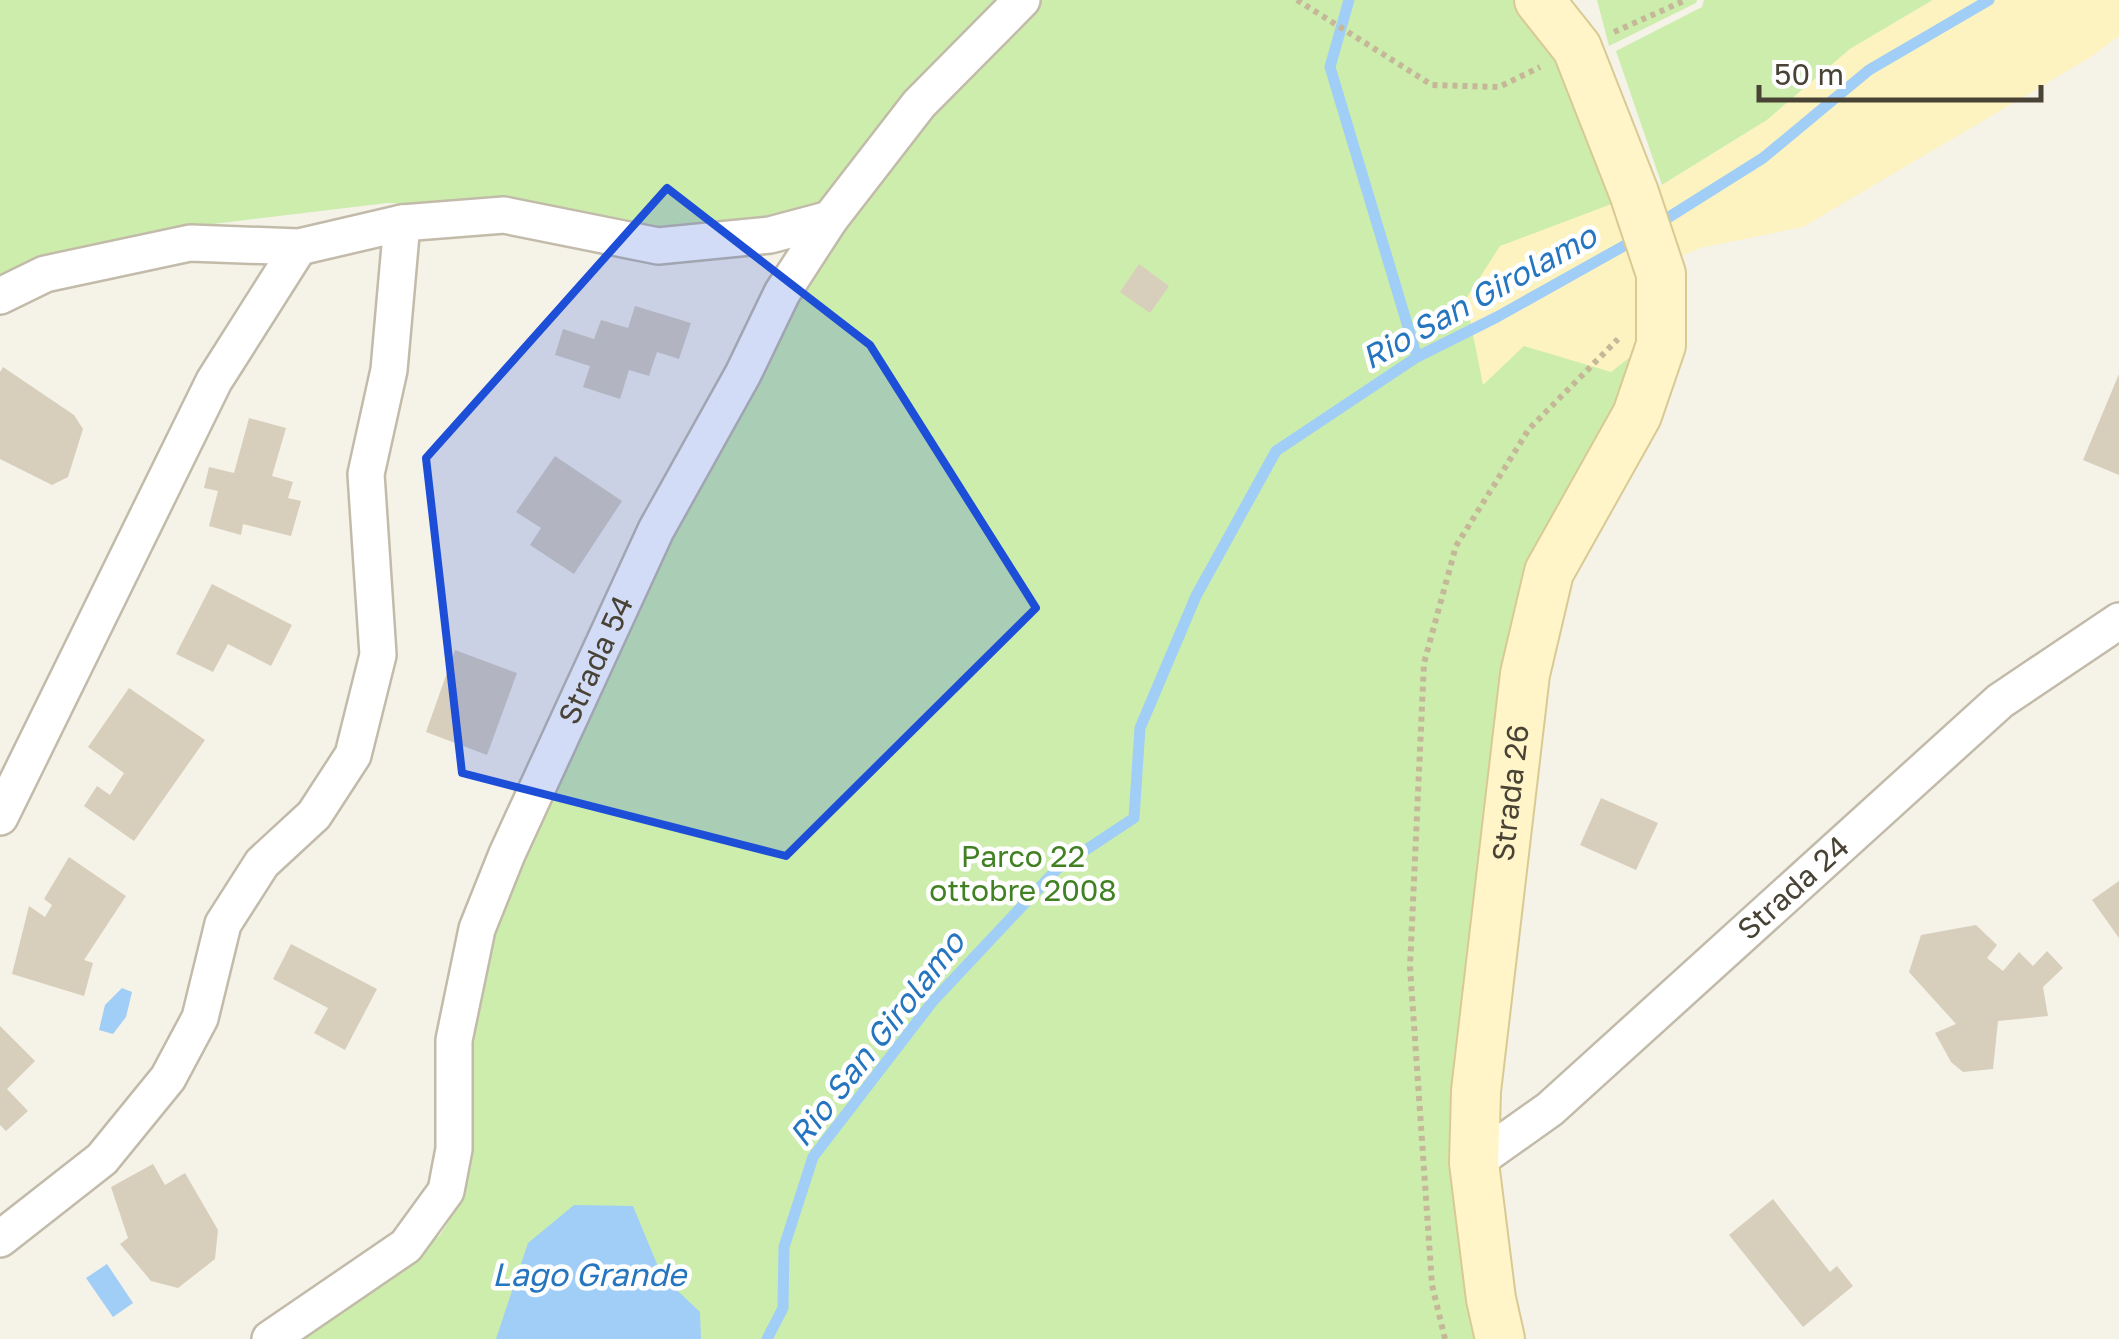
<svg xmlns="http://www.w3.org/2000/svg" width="2119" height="1339" font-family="'Golos Text',sans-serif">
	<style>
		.green { fill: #cdedad }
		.sand { fill: #fcf3c1 }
		.water { fill: #a0cef6 }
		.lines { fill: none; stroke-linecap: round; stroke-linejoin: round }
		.stream { stroke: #a0cef6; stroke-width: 11 }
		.building { fill: #d8cebc }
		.street-casing { stroke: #c2bba9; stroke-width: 40 }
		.secondary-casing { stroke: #d9ca94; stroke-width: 52 }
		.path { stroke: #c5b899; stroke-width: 6; stroke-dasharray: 5 5; stroke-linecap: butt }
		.street { stroke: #fff; stroke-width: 35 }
		.secondary { stroke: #fff5c8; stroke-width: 48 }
		.marked { fill: #1d4ed8; fill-opacity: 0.2; stroke: #1d4ed8; stroke-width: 8; stroke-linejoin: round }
		.labels { text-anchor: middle; stroke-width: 9; stroke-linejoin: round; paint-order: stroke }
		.street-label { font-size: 30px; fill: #494336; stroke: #fff }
		.park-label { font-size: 30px; fill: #418123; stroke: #fff }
		.water-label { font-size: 32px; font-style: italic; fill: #2575bf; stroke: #fff }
	</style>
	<rect width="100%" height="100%" fill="#f5f2e8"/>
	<path class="green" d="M0 0H996L887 128 833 197 779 218 684 229 615 226 534 206 387 203 197 226 0 279Z
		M1030 0H1515L1527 5 1599 129 1652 340 1517 669 1487 1339H284L413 1258 440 1235 461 1202 467 1152 464 1041 494 932 524 854 668 538 840 213Z
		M1597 0H1697L1696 3 1609 46Z
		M1704 0H1933L1850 49 1767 120 1662 185 1616 51 1702 7Z"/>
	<path class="sand" d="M1933 0H2119V36L2091 57 1803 227 1700 248 1649 270 1652 340 1611 372 1524 346 1483 385 1466 299 1500 246 1662 185 1767 120 1850 49Z"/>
	<path class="water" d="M122 988 132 992 126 1017 113 1034 99 1030 105 1005Z
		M574 1205 633 1206 662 1276 700 1312 701 1339H496L528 1243Z
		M107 1264 133 1303 113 1317 86 1278Z"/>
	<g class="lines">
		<path class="stream" d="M1349 0 1330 67 1417 357
			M1658 224 1763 158 1869 70 1989 0
			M767 1339 783 1308 784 1247 813 1157 933 1001 1057 869 1134 818 1140 728 1196 596 1276 451 1417 357 1497 317 1638 238"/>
	</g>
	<path class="building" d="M1139 264 1169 286 1150 313 1120 292Z
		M635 306 691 323 679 359 657 352 649 376 629 370 620 399 583 387 590 366 555 355 563 329 594 339 601 320 628 328Z
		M3 367 74 415 83 429 68 477 52 485 0 459V372Z
		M2119 374V475L2083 460Z
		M249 418 286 428 272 476 293 482 288 498 301 501 291 536 243 524 241 535 209 526 218 491 204 488 209 467 234 473Z
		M555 456 622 501 574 574 530 545 541 528 516 512Z
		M212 584 292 625 271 666 228 644 213 672 176 654Z
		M455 650 517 673 487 755 426 732Z
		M129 688 205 740 134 841 84 806 97 786 110 795 124 773 88 747Z
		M1601 798 1658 823 1636 870 1580 845Z
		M69 857 126 896 84 960 93 963 84 996 12 974 29 906 45 917 52 905 44 899Z
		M2119 881V938L2092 900Z
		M1976 925 1997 945 1987 958 2003 971 2019 952 2033 966 2047 951 2063 968 2043 987 2048 1016 1998 1021 1993 1069 1963 1072 1951 1062 1935 1033 1956 1024 1909 972 1921 935Z
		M291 944 377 989 345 1050 314 1033 328 1008 273 979Z
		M0 1026 35 1061 7 1089 28 1111 6 1131 0 1125Z
		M153 1164 165 1185 185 1173 218 1230 215 1259 178 1288 151 1281 120 1244 128 1238 111 1187Z
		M1773 1199 1830 1272 1837 1266 1853 1286 1803 1327 1729 1235Z"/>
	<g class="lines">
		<defs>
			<g id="street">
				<path d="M0 296 45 274 190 243 299 247 402 223 504 215 658 246 770 235 830 219"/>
				<path d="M0 817 214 381 299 247"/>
				<path id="s1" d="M1474 1163 1550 1109 2000 701 2119 621"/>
				<path d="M0 1239 102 1159 168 1078 200 1018 223 924 262 863 314 815 353 755 378 655 366 474 389 370 402 223"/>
				<path id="s2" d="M270 1339 406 1246 446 1191 454 1149V1040L477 929 507 854 656 530 743 374 782 293 830 219 919 104 1022 0"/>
			</g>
			<g id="secondary">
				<path id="s3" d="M1500 1339 1491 1299 1474 1163 1476 1091 1525 674 1549 572 1637 415 1661 345V274L1634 193 1577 48 1539 0"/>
			</g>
		</defs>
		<use href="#street" class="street-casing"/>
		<use href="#secondary" class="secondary-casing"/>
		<path class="path" d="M1297 0 1432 85 1499 87 1540 67
			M1614 32 1686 0
			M1445 1339 1432 1285 1410 967 1424 663 1456 546 1529 429 1618 339"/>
		<use href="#street" class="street"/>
		<use href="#secondary" class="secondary"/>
	</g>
	<path class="marked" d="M667 188 870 345 1036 608 786 856 462 773 426 458Z"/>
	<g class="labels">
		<g class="street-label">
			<text dy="10" stroke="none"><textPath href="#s2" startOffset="792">Strada 54</textPath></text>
			<text dy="10" stroke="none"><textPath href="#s3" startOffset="550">Strada 26</textPath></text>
			<text dy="10" stroke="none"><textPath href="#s1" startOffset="422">Strada 24</textPath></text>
		</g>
		<g class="park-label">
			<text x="1023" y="867">Parco 22<tspan x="1023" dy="34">ottobre 2008</tspan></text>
		</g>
		<g class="water-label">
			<text transform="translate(1479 297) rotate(-29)" y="11">Rio San Girolamo</text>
			<text transform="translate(877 1039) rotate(-52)" y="11">Rio San Girolamo</text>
			<text x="589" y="1286">Lago Grande</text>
		</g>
	</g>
	<path d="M1759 85v15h282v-15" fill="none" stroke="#494336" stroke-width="5"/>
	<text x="1774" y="85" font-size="30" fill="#494336" stroke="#ffffff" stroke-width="8" paint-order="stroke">50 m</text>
</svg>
